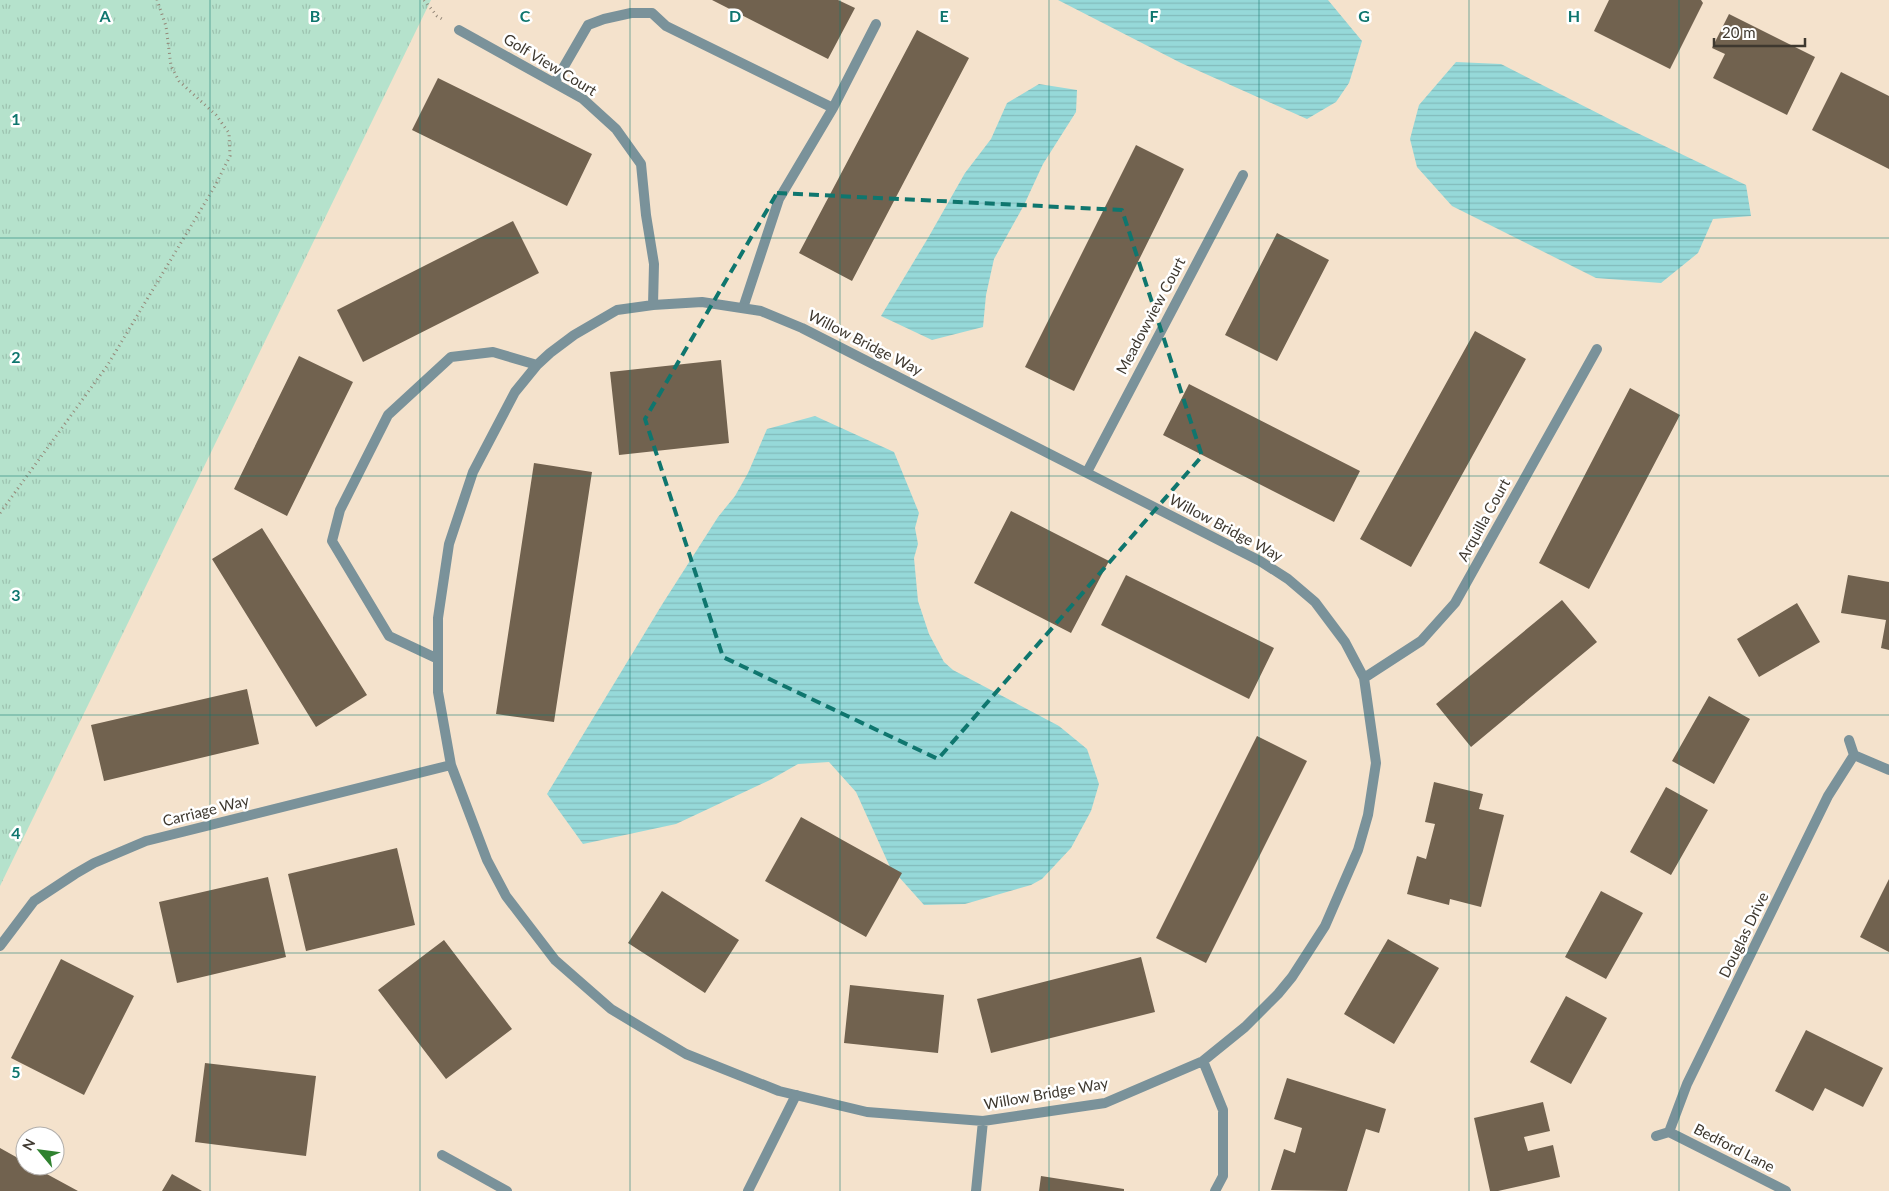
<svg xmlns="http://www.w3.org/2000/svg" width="1889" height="1191" font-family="Lato,sans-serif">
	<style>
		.grass { fill: url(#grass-tufts) }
		.water { fill: url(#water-rules) }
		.building { fill: #71624f }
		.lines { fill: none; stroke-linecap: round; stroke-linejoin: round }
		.path { stroke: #948879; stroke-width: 3; stroke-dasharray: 1 4; stroke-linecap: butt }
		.lane { stroke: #7a929a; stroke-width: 10 }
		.street { stroke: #7a929a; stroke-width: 10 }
		.marked { fill: none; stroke: #0f766e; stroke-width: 4; stroke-dasharray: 10 6; stroke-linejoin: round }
		.grid { fill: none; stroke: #0f766e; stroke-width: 1; stroke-opacity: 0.55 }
		.labels { text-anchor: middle; stroke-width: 5; stroke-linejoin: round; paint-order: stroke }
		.street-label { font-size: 15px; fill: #3e382f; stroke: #fff }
		.grid-label { font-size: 16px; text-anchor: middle; font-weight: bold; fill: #0f766e; stroke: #fff; stroke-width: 5; stroke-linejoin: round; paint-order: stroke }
	</style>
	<defs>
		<pattern id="grass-tufts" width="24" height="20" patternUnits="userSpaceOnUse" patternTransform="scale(1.25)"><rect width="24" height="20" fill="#b5e2cc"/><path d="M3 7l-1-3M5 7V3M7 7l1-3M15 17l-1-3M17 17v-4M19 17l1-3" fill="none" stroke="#9dc3b0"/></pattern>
		<pattern id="water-rules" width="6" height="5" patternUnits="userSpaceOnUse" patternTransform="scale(1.25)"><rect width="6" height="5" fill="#96d9d9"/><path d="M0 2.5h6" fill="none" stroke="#82bbbb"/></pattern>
	</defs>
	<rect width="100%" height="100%" fill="#f4e2cc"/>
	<path class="grass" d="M0 0H431L0 886Z"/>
	<path class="water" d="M1058 0H1328L1362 41 1349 83 1336 102 1307 119 1181 63Z
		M1456 62 1501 64 1631 130 1746 185 1751 216 1713 219 1698 253 1661 283 1596 278 1452 206 1417 167 1410 139 1419 105Z
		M1039 84 1077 90 1076 112 1043 164 1024 205 994 259 986 295 983 327 932 340 881 316 928 238 965 173 991 139 1007 103Z
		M815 416 894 452 919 513 915 528 918 544 914 558 918 601 929 634 944 662 953 670 1059 726 1087 749 1099 784 1091 811 1071 848 1042 879 1031 885 965 904 924 905 890 867 856 792 829 762 798 764 770 780 676 824 583 844 547 794 663 603 718 517 735 496 748 473 767 429Z"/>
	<path class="building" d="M712 0H838L855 8 828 59Z
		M1609 0H1701L1703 3 1670 69 1594 31Z
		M1729 14 1815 57 1787 115 1713 78 1725 54 1712 48Z
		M917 30 969 58 852 281 799 253Z
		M1841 72 1889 96V169L1812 130Z
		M438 78 592 154 567 206 412 130Z
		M1136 145 1184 169 1074 391 1025 367Z
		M513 221 539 273 363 362 337 310Z
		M1277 233 1329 260 1277 361 1225 335Z
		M1475 331 1526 359 1411 567 1360 539Z
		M299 356 353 382 287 516 234 489Z
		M721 360 729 443 619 455 610 372Z
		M1189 384 1360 471 1334 522 1163 435Z
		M1630 388 1680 415 1589 589 1539 563Z
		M534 463 592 472 554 722 496 714Z
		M1011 511 1109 561 1071 633 974 583Z
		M262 528 367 695 316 727 212 559Z
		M1126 575 1274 648 1249 699 1101 625Z
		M1848 575 1889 582V650L1881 648 1886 620 1841 613Z
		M1562 600 1597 642 1471 747 1436 704Z
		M1797 603 1820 642 1759 677 1737 639Z
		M247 689 259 744 104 781 91 725Z
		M1709 696 1750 719 1714 784 1672 761Z
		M1257 736 1307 761 1206 963 1156 938Z
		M1434 782 1483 794 1479 809 1504 815 1481 907 1450 899 1449 905 1407 894 1417 856 1426 859 1435 824 1425 822Z
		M1666 787 1708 810 1671 875 1630 852Z
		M801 817 902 873 866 937 765 881Z
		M397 848 415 925 306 951 288 874Z
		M268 877 286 957 177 983 159 902Z
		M1889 879V952L1860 937Z
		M662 891 739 940 705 993 628 943Z
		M1601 891 1643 913 1606 979 1565 957Z
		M1388 939 1439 968 1394 1044 1344 1014Z
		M444 940 512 1029 446 1079 378 990Z
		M1141 957 1155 1012 991 1053 977 999Z
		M61 959 134 996 84 1095 11 1058Z
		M850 985 944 995 938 1053 844 1043Z
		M1566 996 1607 1018 1571 1084 1530 1062Z
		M1806 1030 1883 1068 1863 1107 1825 1088 1813 1111 1775 1091Z
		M205 1063 316 1076 306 1156 195 1142Z
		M1287 1078 1386 1109 1379 1133 1366 1129 1347 1191 1271 1190 1284 1149 1295 1153 1302 1128 1274 1119Z
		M1543 1102 1550 1131 1524 1137 1528 1151 1553 1145 1560 1177 1498 1191H1490L1474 1118Z
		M0 1148 25 1162V1166H32L78 1191H0Z
		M172 1174 202 1191H162Z
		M1041 1176 1124 1189V1191H1039Z"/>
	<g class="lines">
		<path class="path" d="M424 0 437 16 442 19
			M0 513 107 366 215 186 230 156 229 133 216 115 179 81 171 66 166 26 157 0"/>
		<path class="lane" d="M555 82 588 25 604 19 631 13H652L666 26 833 108
			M743 308 779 199 833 108 876 24
			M442 1155 507 1191
			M748 1191 796 1095"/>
		<path class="street" d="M459 30 583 99 616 129 641 164 646 215 654 264 653 305
			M702 302 761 311 802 328 1260 561 1288 579 1315 602 1345 642 1364 678 1376 763 1368 815 1358 850 1325 926 1292 977 1278 994 1245 1027 1203 1061 1105 1103 983 1121 867 1112 779 1091 686 1054 611 1009 555 960 506 896 487 860 451 765 438 692V618L449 544 473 472 515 392 537 365 550 353 574 335 617 310 653 305Z
			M1087 472 1243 175
			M438 659 389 636 332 541 340 510 388 415 451 357 493 352 537 365
			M1364 678 1421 641 1455 603 1597 349
			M1849 740 1854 755
			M1854 755 1889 770
			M0 946 34 901 75 874 94 863 146 841 451 765
			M1203 1061 1223 1110V1176L1215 1191
			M1669 1132 1687 1084 1828 796 1854 755
			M1669 1132 1786 1191
			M1656 1136 1669 1132
			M976 1191 983 1121"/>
	</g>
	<path class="marked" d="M777 193 1122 210 1202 456 938 759 723 657 645 419Z"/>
	<path class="grid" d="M210 0V1191M420 0V1191M630 0V1191M840 0V1191M1049 0V1191M1259 0V1191M1469 0V1191M1679 0V1191M0 238H1889M0 476H1889M0 715H1889M0 953H1889"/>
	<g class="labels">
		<g class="street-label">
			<text transform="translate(550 65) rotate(31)" y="5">Golf View Court</text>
			<text transform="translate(1151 316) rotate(-62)" y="5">Meadowview Court</text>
			<text transform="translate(865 343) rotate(27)" y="5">Willow Bridge Way</text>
			<text transform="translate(1484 520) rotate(-61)" y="5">Arquilla Court</text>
			<text transform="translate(1226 528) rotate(28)" y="5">Willow Bridge Way</text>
			<text transform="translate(206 811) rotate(-14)" y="5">Carriage Way</text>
			<text transform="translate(1744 935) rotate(-64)" y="5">Douglas Drive</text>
			<text transform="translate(1046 1094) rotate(-10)" y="5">Willow Bridge Way</text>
			<text transform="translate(1734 1148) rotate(27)" y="5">Bedford Lane</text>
		</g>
	</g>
	<g class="grid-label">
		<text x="105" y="22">A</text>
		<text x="315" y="22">B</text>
		<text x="525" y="22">C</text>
		<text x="735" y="22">D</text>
		<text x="944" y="22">E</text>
		<text x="1154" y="22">F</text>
		<text x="1364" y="22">G</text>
		<text x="1574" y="22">H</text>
		<text x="16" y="125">1</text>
		<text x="16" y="363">2</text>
		<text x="16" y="601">3</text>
		<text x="16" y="839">4</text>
		<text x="16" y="1078">5</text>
	</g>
	<g transform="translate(40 1151) rotate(299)"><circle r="24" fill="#ffffff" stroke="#b2afac"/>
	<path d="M0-4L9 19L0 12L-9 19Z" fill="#2f822f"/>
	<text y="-8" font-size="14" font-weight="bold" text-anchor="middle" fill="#3e382f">N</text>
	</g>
	<path d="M1714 38v8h91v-8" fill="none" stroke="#3e382f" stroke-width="2.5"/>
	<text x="1722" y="38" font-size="15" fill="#3e382f" stroke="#ffffff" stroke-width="4" paint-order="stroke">20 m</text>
</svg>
